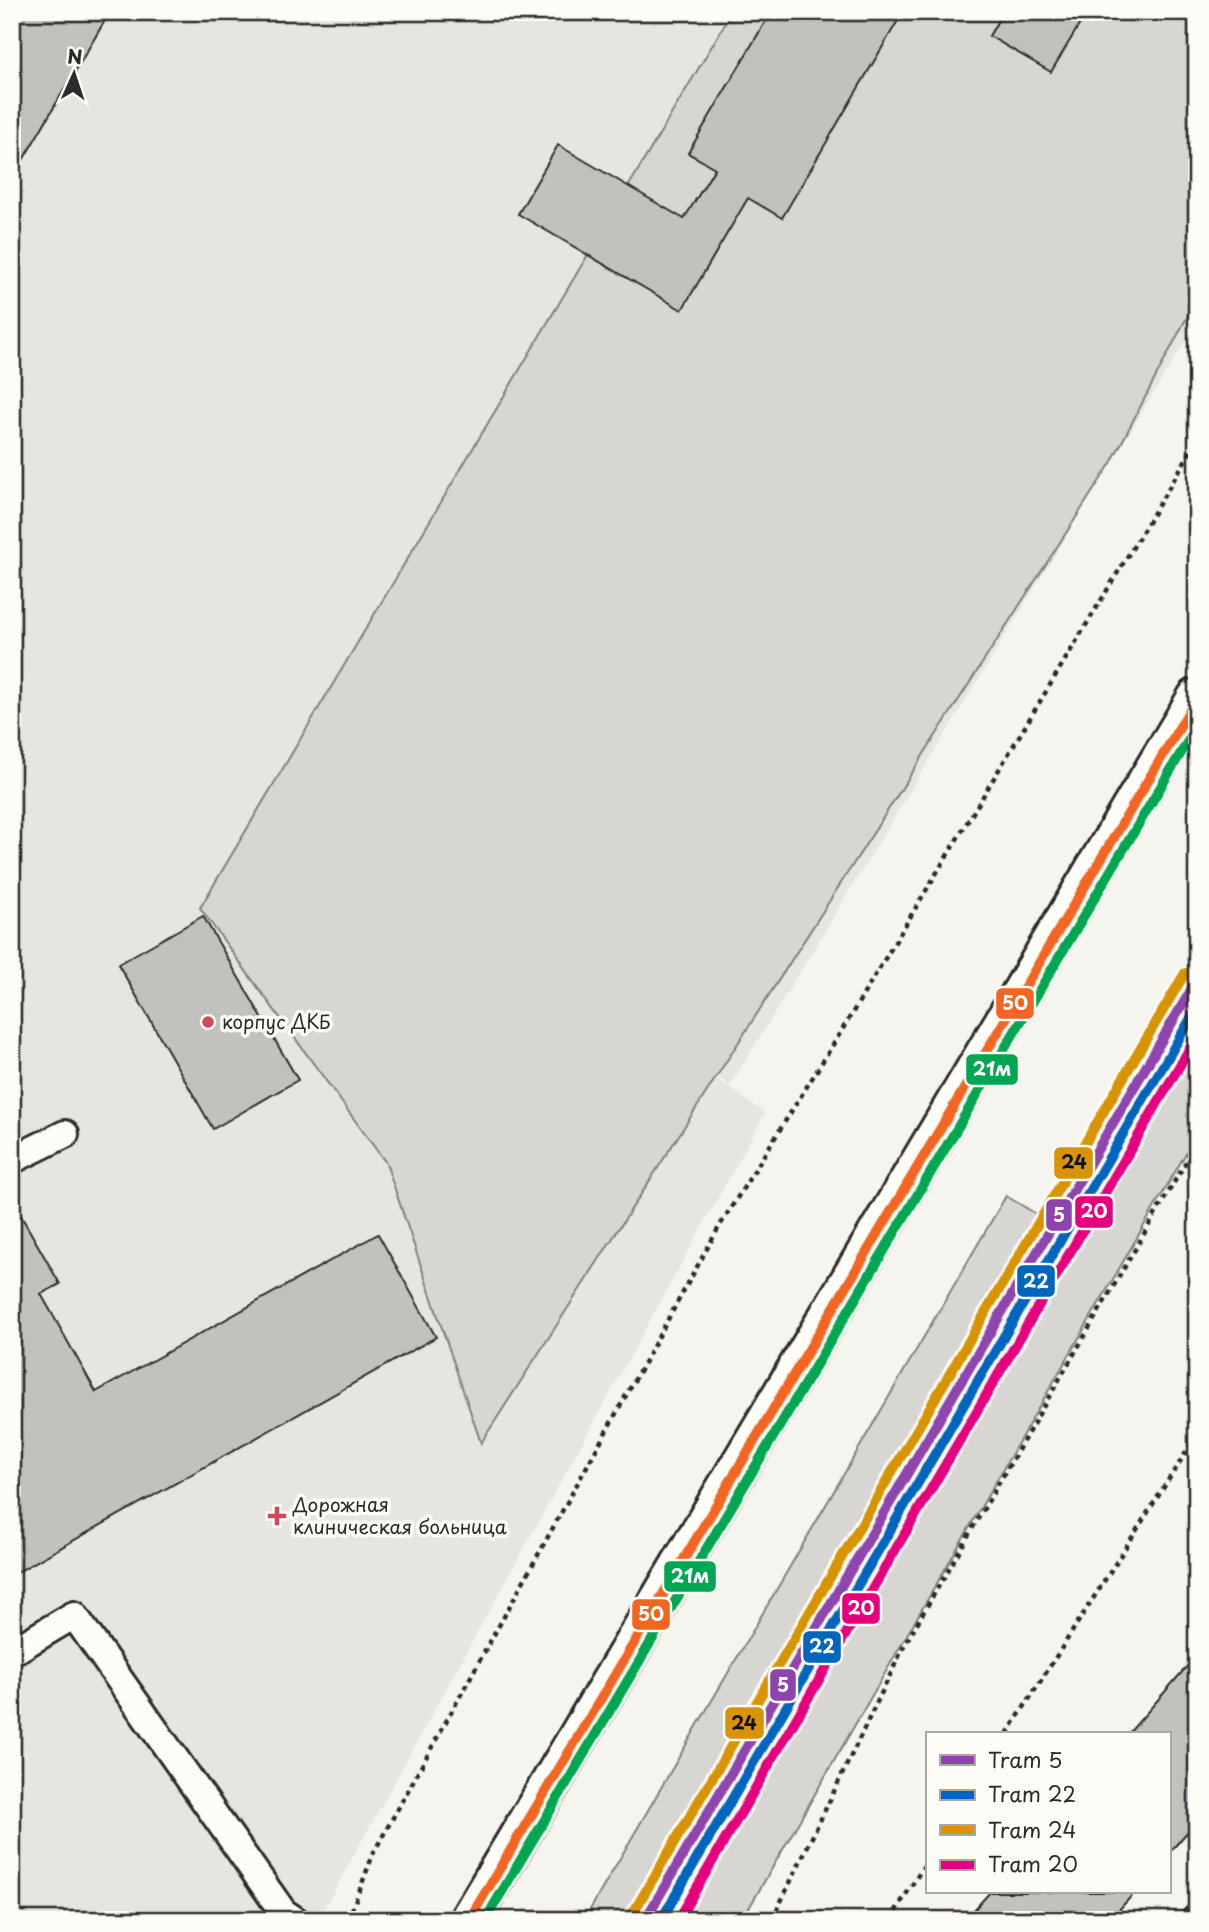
<svg xmlns="http://www.w3.org/2000/svg" width="1209" height="1932" font-family="'Playpen Sans',sans-serif">
	<style>
		.built { fill: #e6e5e0 }
		.green { fill: #d7d6d2; stroke: #81807e; stroke-width: 2 }
		.building { fill: #c2c1be; stroke: #2b2b2b; stroke-width: 2 }
		.lines { fill: none; stroke-linecap: round; stroke-linejoin: round }
		.service-casing { stroke: #2b2b2b; stroke-width: 32 }
		.primary-casing { stroke: #2b2b2b; stroke-width: 44 }
		.path { stroke: #2b2b2b; stroke-width: 4.5; stroke-dasharray: 5 5; stroke-linecap: butt }
		.service { stroke: #fdfcf7; stroke-width: 26 }
		.primary { stroke: #fdfcf7; stroke-width: 38 }
		.bus-1-casing { stroke: #fdfcf7; stroke-width: 16 }
		.bus-2-casing { stroke: #fdfcf7; stroke-width: 16 }
		.bus-1 { stroke: #f26522; stroke-width: 10 }
		.bus-2 { stroke: #00a651; stroke-width: 10 }
		.tram-1-casing { stroke: #fdfcf7; stroke-width: 16 }
		.tram-2-casing { stroke: #fdfcf7; stroke-width: 16 }
		.tram-3-casing { stroke: #fdfcf7; stroke-width: 16 }
		.tram-4-casing { stroke: #fdfcf7; stroke-width: 16 }
		.tram-1 { stroke: #8e44ad; stroke-width: 10 }
		.tram-2 { stroke: #0065bd; stroke-width: 10 }
		.tram-3 { stroke: #d89406; stroke-width: 10 }
		.tram-4 { stroke: #e5007d; stroke-width: 10 }
		.poi-dot { fill: #d1495b; stroke: #fdfcf7; stroke-width: 2.5 }
		.labels { text-anchor: middle; stroke-width: 7; stroke-linejoin: round; paint-order: stroke }
		.poi-label { font-size: 19px; fill: #2b2b2b; stroke: #fdfcf7; text-anchor: start }
		.line-badge { stroke: #fdfcf7; stroke-width: 2.5 }
		.badge-label { font-size: 19px; text-anchor: middle; font-weight: bold; fill: #fff }
		.pale-badge-label { font-size: 19px; text-anchor: middle; font-weight: bold; fill: #111 }
	</style>
	<rect width="100%" height="100%" fill="#f5f4ef"/>
	<filter id="ink" filterUnits="userSpaceOnUse"><feTurbulence type="fractalNoise" baseFrequency=".0143" numOctaves="2"/><feDisplacementMap in="SourceGraphic" scale="14" xChannelSelector="R" yChannelSelector="G"/><feConvolveMatrix kernelMatrix="1 2 1 2 8 2 1 2 1" color-interpolation-filters="sRGB"/></filter>
	<g filter="url(#ink)">
		<path class="built" d="M12 12H1197V322L730 1086 256 753 765 1113 318 1920H12Z"/>
		<path class="green" d="M732 12H1197V298L1111 463 481 1443 386 1163 200 908Z
			M1197 1032V1134L742 1920H674Z
			M1006 1196 1053 1224 631 1920H584Z"/>
		<path class="building" d="M12 12H110L17 170 12 167Z
			M771 12H903L782 218 748 198 682 310 518 214 558 145 684 219 715 168 688 153Z
			M1003 12H1087L1051 72 989 36Z
			M203 916 298 1080 213 1129 118 964Z
			M20 1214 60 1284 41 1294 96 1392 378 1234 436 1337 12 1575V1218Z
			M1197 1655V1821L1169 1853V1734H1128Z
			M990 1892H1135L1110 1920H965Z"/>
		<g class="lines">
			<defs>
				<path id="service" d="M12 1160 65 1134
					M12 1652 74 1615 283 1912 295 1920
					M1195 1920 1197 1918"/>
				<path id="primary" d="M469 1920 1197 698"/>
			</defs>
			<use href="#service" class="service-casing"/>
			<use href="#primary" class="primary-casing"/>
			<path class="path" d="M1007 1734 1197 1435
				M348 1920 374 1852 719 1227 836 1040 1197 441
				M772 1920 905 1644 1197 1143
				M890 1920 927 1861"/>
			<use href="#service" class="service"/>
			<use href="#primary" class="primary"/>
			<defs>
				<path id="bus-1" d="M469 1920 1197 698"/>
				<path id="bus-2" d="M485 1920 1197 726"/>
			</defs>
			<use href="#bus-1" class="bus-1-casing"/>
			<use href="#bus-2" class="bus-2-casing"/>
			<use href="#bus-1" class="bus-1"/>
			<use href="#bus-2" class="bus-2"/>
			<defs>
				<path id="tram-1" d="M645 1920 1197 980"/>
				<path id="tram-2" d="M661 1920 1197 1008"/>
				<path id="tram-3" d="M633 1913 1185 973"/>
				<path id="tram-4" d="M678 1920 1197 1036"/>
			</defs>
			<use href="#tram-1" class="tram-1-casing"/>
			<use href="#tram-2" class="tram-2-casing"/>
			<use href="#tram-3" class="tram-3-casing"/>
			<use href="#tram-4" class="tram-4-casing"/>
			<use href="#tram-1" class="tram-1"/>
			<use href="#tram-2" class="tram-2"/>
			<use href="#tram-3" class="tram-3"/>
			<use href="#tram-4" class="tram-4"/>
		</g>
	</g>
	<g class="poi-dot">
		<circle cx="208" cy="1022" r="7"/>
		<path d="M273.5 1505.5h7v7h7v7h-7v7h-7v-7h-7v-7h7z"/>
	</g>
	<g class="labels">
		<g class="poi-label">
			<text x="222" y="1029">корпус ДКБ</text>
			<text x="293" y="1512">Дорожная<tspan x="293" dy="22">клиническая больница</tspan></text>
		</g>
	</g>
	<g class="line-badge">
		<rect x="995" y="987" width="40" height="33" rx="7" fill="#f26522"/>
		<rect x="965" y="1053" width="54" height="33" rx="7" fill="#00a651"/>
		<rect x="1053" y="1146" width="41" height="34" rx="7" fill="#d89406"/>
		<rect x="1074" y="1195" width="40" height="34" rx="7" fill="#e5007d"/>
		<rect x="1045" y="1198" width="28" height="34" rx="7" fill="#8e44ad"/>
		<rect x="1016" y="1264" width="40" height="34" rx="7" fill="#0065bd"/>
		<rect x="663" y="1560" width="54" height="33" rx="7" fill="#00a651"/>
		<rect x="841" y="1592" width="40" height="33" rx="7" fill="#e5007d"/>
		<rect x="631" y="1598" width="40" height="33" rx="7" fill="#f26522"/>
		<rect x="802" y="1630" width="40" height="34" rx="7" fill="#0065bd"/>
		<rect x="769" y="1668" width="28" height="34" rx="7" fill="#8e44ad"/>
		<rect x="724" y="1706" width="41" height="34" rx="7" fill="#d89406"/>
	</g>
	<g class="badge-label">
		<text x="1015" y="1010">50</text>
		<text x="992" y="1076">21м</text>
		<text x="1094" y="1218">20</text>
		<text x="1059" y="1222">5</text>
		<text x="1036" y="1288">22</text>
		<text x="690" y="1583">21м</text>
		<text x="861" y="1615">20</text>
		<text x="651" y="1621">50</text>
		<text x="822" y="1653">22</text>
		<text x="783" y="1692">5</text>
	</g>
	<g class="pale-badge-label">
		<text x="1074" y="1169">24</text>
		<text x="744" y="1730">24</text>
	</g>
	<rect width="1209" height="1932" fill="none" stroke="#fdfcf7" stroke-width="42"/>
	<rect x="21" y="21" width="1167" height="1890" fill="none" stroke="#2b2b2b" stroke-width="2.5" filter="url(#ink)"/>
	<rect x="926" y="1732" width="245" height="161" fill="#fdfcf7" stroke="#a9a8a5" stroke-width="2"/>
	<rect x="940" y="1755" width="35" height="10" fill="#8e44ad" stroke="#a9a8a5" stroke-width="2"/>
	<text x="988" y="1768" font-size="21" fill="#2b2b2b">Tram 5</text>
	<rect x="940" y="1790" width="35" height="10" fill="#0065bd" stroke="#a9a8a5" stroke-width="2"/>
	<text x="988" y="1802" font-size="21" fill="#2b2b2b">Tram 22</text>
	<rect x="940" y="1825" width="35" height="10" fill="#d89406" stroke="#a9a8a5" stroke-width="2"/>
	<text x="988" y="1838" font-size="21" fill="#2b2b2b">Tram 24</text>
	<rect x="940" y="1860" width="35" height="10" fill="#e5007d" stroke="#a9a8a5" stroke-width="2"/>
	<text x="988" y="1872" font-size="21" fill="#2b2b2b">Tram 20</text>
	<g transform="translate(74 74) rotate(3)" stroke="#fdfcf7" stroke-width="5" paint-order="stroke">
	<path d="M0-5L12 26L0 18L-12 26Z" fill="#2b2b2b"/>
	<text y="-10" font-size="19" font-weight="bold" text-anchor="middle" fill="#2b2b2b">N</text>
	</g>
</svg>
